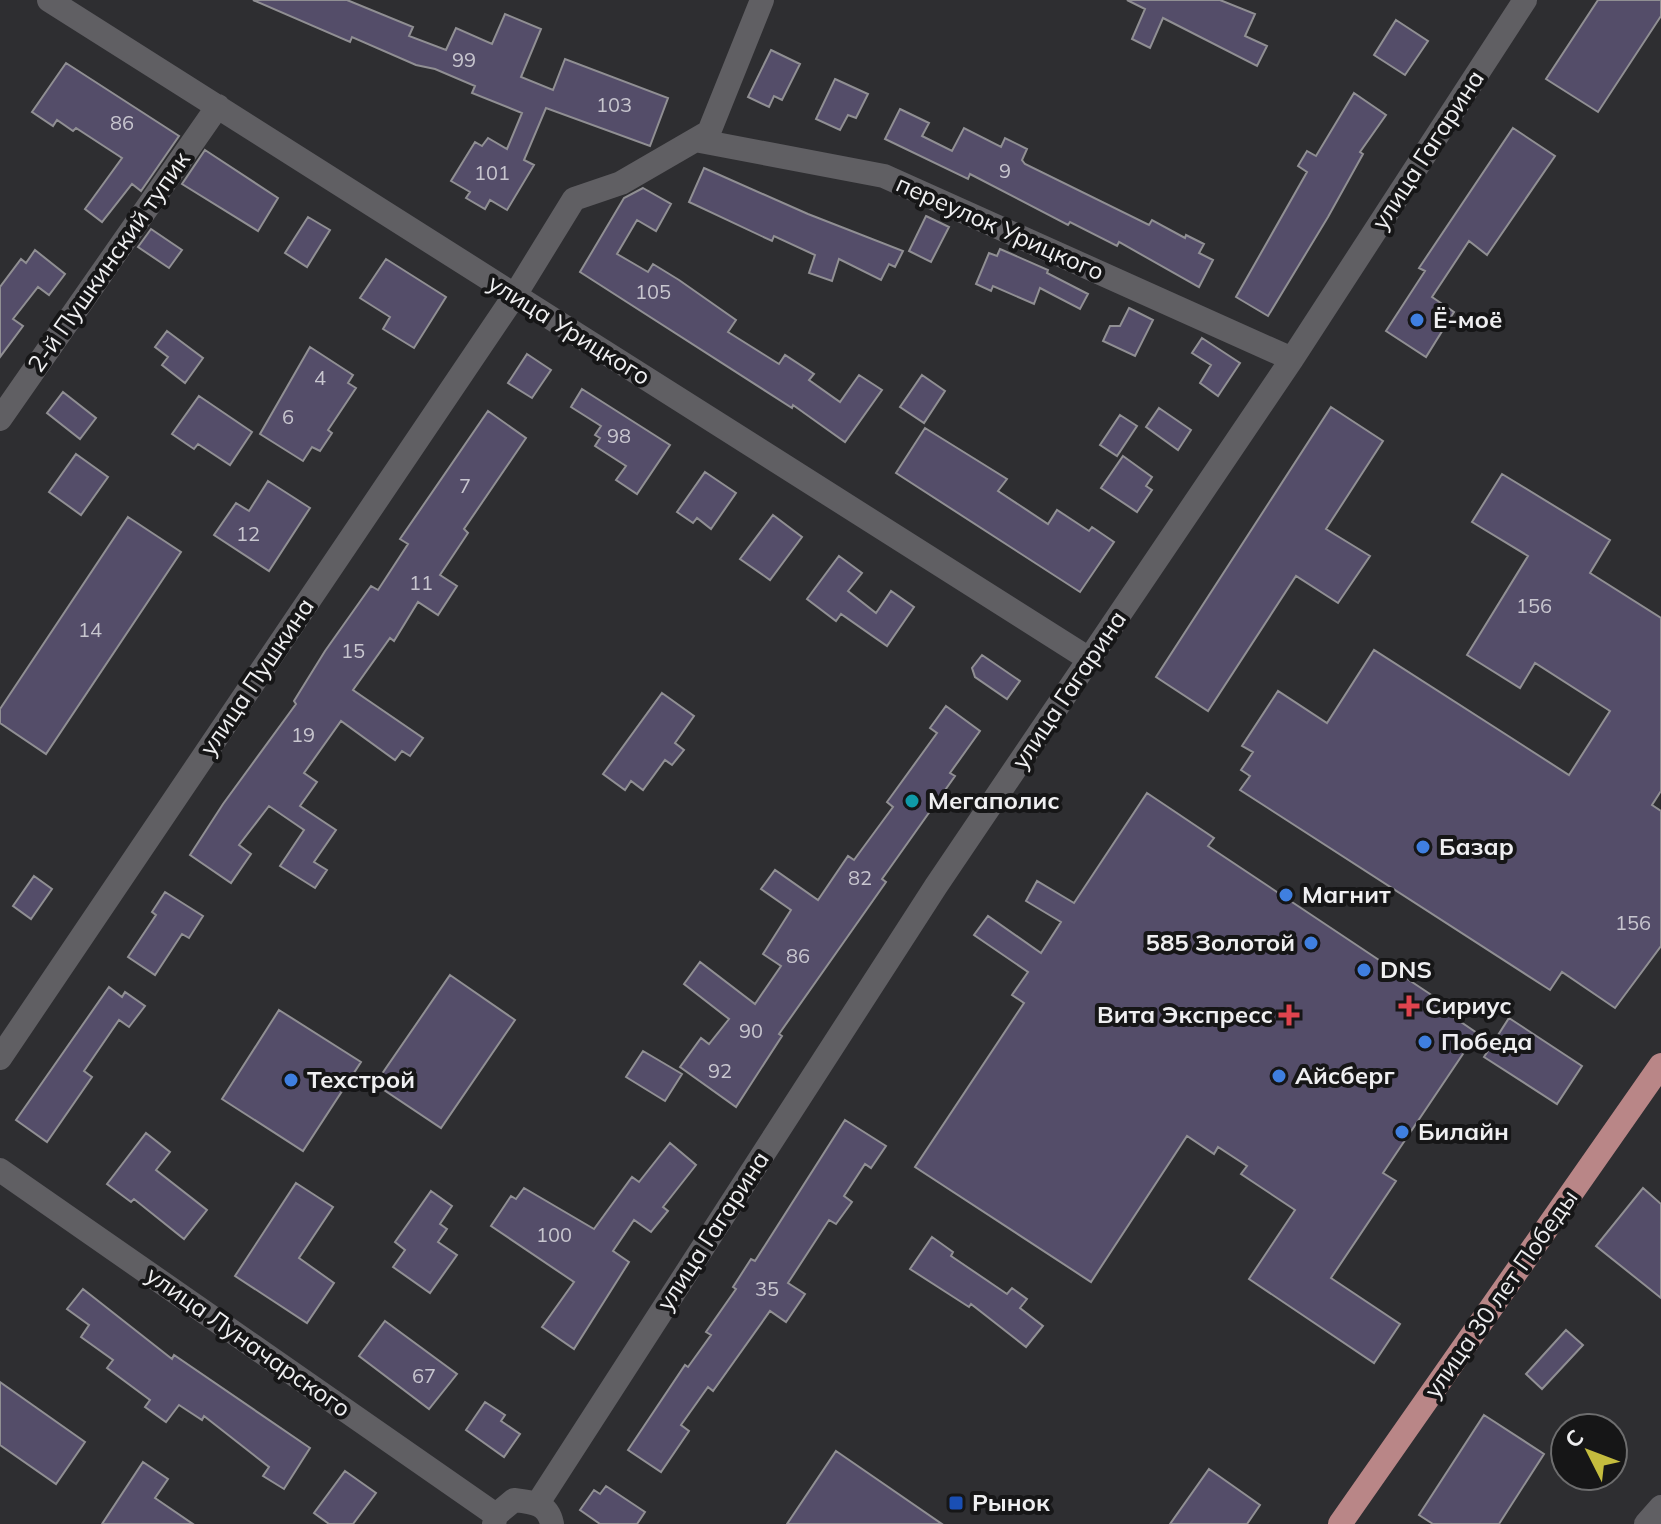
<svg xmlns="http://www.w3.org/2000/svg" width="1661" height="1524" font-family="Mulish,sans-serif">
	<style>
		.building { fill: #544d69; stroke: #908f93; stroke-width: 2 }
		.lines { fill: none; stroke-linecap: round; stroke-linejoin: round }
		.minor { stroke: #605f63; stroke-width: 24 }
		.major { stroke: #b98687; stroke-width: 24 }
		.shop-dot { fill: #3f7fe0; stroke: #161617; stroke-width: 3 }
		.culture-dot { fill: #0f9aa8; stroke: #161617; stroke-width: 3 }
		.health-dot { fill: #e0444e; stroke: #161617; stroke-width: 3 }
		.transit-dot { fill: #1a4fb4; stroke: #161617; stroke-width: 3 }
		.labels { text-anchor: middle; stroke-width: 8; stroke-linejoin: round; paint-order: stroke }
		.number-label { font-size: 20px; fill: #c8c6cf }
		.street-label { font-size: 24px; fill: #efeff1; stroke: #161617 }
		.poi-label { font-size: 24px; font-weight: bold; fill: #efeff1; stroke: #161617; text-anchor: start }
	</style>
	<rect width="100%" height="100%" fill="#2e2e31"/>
	<path class="building" d="M253 0H347L413 27 409 36 446 50 456 28 492 44 505 14 541 29 521 77 553 90 565 59 668 98 650 146 546 108 524 160 534 165 507 210 490 200 485 209 466 198 470 192 451 181 475 142 482 146 488 138 507 149 522 113 472 93 475 86 435 69 416 65 352 37 350 42Z
		M1127 0H1220L1255 14 1245 36 1267 46 1257 66 1163 18 1150 48 1132 39 1145 9Z
		M1598 0H1661V16L1598 112 1546 79Z
		M1396 20 1428 41 1405 75 1374 55Z
		M771 50 800 64 782 100 774 96 769 107 748 97Z
		M66 63 179 136 141 191 132 184 102 222 85 209 122 158 76 128 73 131 57 120 53 126 32 112Z
		M835 79 868 94 856 118 848 115 840 130 816 119Z
		M1354 93 1386 115 1360 152 1363 154 1328 217 1268 316 1236 297 1307 172 1298 166 1307 151 1316 156Z
		M900 109 929 123 922 136 952 151 964 128 1001 147 1005 138 1027 149 1022 160 1025 164 1149 225 1152 220 1185 238 1186 235 1204 244 1199 253 1213 260 1199 287 1119 242 1117 246 1070 222 1068 225 970 174 968 179 885 139Z
		M1513 128 1555 156 1487 255 1469 241 1432 297 1454 312 1426 357 1386 331 1425 271 1419 268Z
		M205 150 278 198 258 231 182 184Z
		M704 168 808 214 903 251 895 267 889 264 881 280 839 259 832 281 809 273 815 255 774 236 772 241 689 202Z
		M643 188 671 204 656 231 637 220 617 254 648 272 653 264 679 280 736 320 728 332 779 364 785 355 814 374 809 380 840 402 859 375 882 390 845 442 793 405 792 408 580 272 624 198Z
		M926 216 949 227 931 262 909 251Z
		M308 217 330 230 307 267 285 253Z
		M151 229 182 250 169 268 138 247Z
		M1000 249 1048 270 1047 273 1088 294 1080 309 1040 288 1034 304 993 286 991 291 976 284 989 253 997 256Z
		M35 250 65 274 49 295 38 287 13 319 23 326 0 357V287L21 259 26 263Z
		M386 259 446 297 414 348 383 329 390 317 360 298Z
		M1129 308 1153 320 1135 356 1103 341 1110 326H1120Z
		M167 331 203 358 185 383 162 365 168 357 155 347Z
		M1202 338 1240 363 1218 396 1200 383 1211 365 1192 353Z
		M310 347 353 375 348 383 356 388 328 430 332 433 320 451 312 447 303 461 260 434Z
		M527 354 551 370 532 398 508 383Z
		M922 375 945 391 924 423 900 407Z
		M582 389 670 445 637 494 616 480 626 466 595 446 600 438 595 435 601 426 571 407Z
		M63 392 96 418 80 439 47 413Z
		M199 396 252 432 230 465 198 444 194 449 172 434Z
		M1331 407 1383 441 1326 529 1370 556 1338 603 1296 576 1208 711 1156 677Z
		M1159 408 1191 430 1178 450 1146 427Z
		M488 411 526 438 464 529 468 533 440 575 457 586 438 615 418 602 394 641 390 638 353 690 423 738 410 756 402 751 395 760 341 721 304 773 317 782 300 806 336 830 314 862 327 870 315 888 280 866 304 830 269 806 239 845 251 854 231 883 190 855 223 804 296 704 294 701 325 651 371 586 378 590 408 544 400 539Z
		M1120 415 1137 426 1117 456 1100 445Z
		M925 428 1007 479 998 491 1048 524 1057 510 1089 531 1092 527 1114 542 1080 592 896 473Z
		M76 454 108 477 81 515 49 492Z
		M1123 456 1152 477 1146 486 1152 490 1137 512 1101 488Z
		M705 472 736 493 711 529 697 518 693 523 677 512Z
		M1502 474 1610 540 1590 573 1661 618V791L1652 805 1661 811V946L1615 1008 1562 972 1550 990 1240 790 1250 776 1241 770 1253 752 1242 746 1278 691 1327 723 1374 650 1569 775 1610 711 1535 663 1520 688 1467 655 1528 556 1472 522Z
		M268 481 310 508 269 571 214 535 236 503 249 511Z
		M773 515 802 537 770 580 740 559Z
		M128 517 181 552 46 754 0 723V709Z
		M839 556 862 573 848 591 876 613 891 591 914 607 887 646 841 614 836 621 807 599Z
		M982 655 1020 681 1007 699 975 677 972 668Z
		M662 693 694 716 675 743 684 750 672 765 665 760 643 790 631 781 625 790 603 774Z
		M946 706 980 731 950 773 955 776 882 879 886 882 779 1034 782 1036 736 1107 680 1067 701 1038 709 1044 729 1019 684 984 700 962 755 1004 781 966 763 954 791 910 761 889 775 870 818 900 848 856 854 860 893 807 887 802 937 733 930 728Z
		M1147 793 1214 838 1208 846 1439 1000 1436 1005 1477 1033 1383 1173 1396 1181 1331 1278 1400 1324 1374 1363 1249 1279 1295 1210 1241 1174 1247 1166 1218 1147 1214 1154 1187 1136 1091 1282 915 1167 1024 1003 1012 995 1028 972 974 935 988 916 1041 953 1061 922 1026 901 1037 881 1074 903Z
		M34 876 52 889 31 919 13 906Z
		M165 892 203 916 189 938 182 934 155 975 128 957 156 915 152 912Z
		M450 975 515 1020 441 1128 375 1084Z
		M109 987 122 997 125 992 145 1006 129 1027 119 1020 84 1071 92 1077 47 1142 16 1120Z
		M279 1010 361 1062 303 1151 222 1099Z
		M1509 1018 1582 1066 1557 1104 1484 1057Z
		M643 1051 682 1074 665 1101 626 1077Z
		M845 1120 886 1146 871 1168 865 1164 844 1196 852 1202 836 1224 829 1220 788 1283 805 1294 786 1322 770 1311 713 1391 708 1387 681 1425 689 1431 661 1472 628 1450 685 1365 688 1367 711 1335 706 1332 736 1289 733 1287 751 1259 755 1261Z
		M146 1133 170 1152 156 1170 207 1210 184 1239 134 1199 131 1202 107 1184Z
		M670 1143 696 1165 663 1207 668 1211 651 1232 634 1220 613 1251 629 1262 574 1349 542 1327 574 1282 491 1226 511 1196 516 1199 524 1188 594 1229 632 1177 639 1182Z
		M296 1183 333 1207 299 1258 334 1283 307 1323 235 1276Z
		M1643 1188 1661 1204V1298L1596 1246Z
		M431 1191 452 1206 440 1224 447 1229 438 1242 457 1255 430 1293 393 1267 405 1250 395 1242Z
		M932 1237 953 1252 951 1256 1007 1294 1012 1288 1027 1299 1020 1308 1043 1326 1026 1347 971 1304 969 1307 910 1269Z
		M83 1289 172 1359 174 1355 310 1448 284 1489 263 1476 269 1467 204 1416 202 1420 179 1405 166 1422 145 1407 150 1400 107 1368 113 1360 81 1337 89 1325 67 1309Z
		M385 1321 457 1374 429 1409 359 1356Z
		M1566 1330 1583 1345 1542 1389 1526 1374Z
		M0 1382 85 1442 56 1484 0 1445Z
		M485 1402 505 1415 501 1421 520 1434 504 1457 466 1430Z
		M1484 1415 1544 1454 1499 1524H1433L1419 1515Z
		M836 1451 942 1524H787Z
		M143 1462 168 1479 155 1498 193 1524H102Z
		M1209 1469 1260 1505 1247 1524H1170Z
		M345 1471 376 1493 353 1524H329L314 1513Z
		M606 1486 645 1512 637 1524H600L580 1510 594 1490 600 1494Z"/>
	<g class="lines">
		<path class="minor" d="M49 0 1089 659
			M695 140 884 176 1292 359
			M0 419 218 106
			M0 1058 515 295 574 199 621 183 709 132 762 0
			M0 1170 496 1515
			M538 1503 936 886 1292 359 1525 0
			M494 1524 496 1515 514 1500C532 1502 548 1503 552 1524
			M1646 1524 1661 1507"/>
		<path class="major" d="M1340 1524 1661 1065"/>
	</g>
	<g class="shop-dot">
		<circle cx="1417" cy="320" r="8"/>
		<circle cx="1423" cy="847" r="8"/>
		<circle cx="1286" cy="895" r="8"/>
		<circle cx="1311" cy="943" r="8"/>
		<circle cx="1364" cy="970" r="8"/>
		<circle cx="1425" cy="1042" r="8"/>
		<circle cx="1279" cy="1076" r="8"/>
		<circle cx="291" cy="1080" r="8"/>
		<circle cx="1402" cy="1132" r="8"/>
	</g>
	<circle class="culture-dot" cx="912" cy="801" r="8"/>
	<g class="health-dot">
		<path d="M1405 994h8v8h8v8h-8v8h-8v-8h-8v-8h8z"/>
		<path d="M1285 1003h8v8h8v8h-8v8h-8v-8h-8v-8h8z"/>
	</g>
	<rect class="transit-dot" x="948" y="1495" width="16" height="16" rx="4"/>
	<g class="labels">
		<g class="number-label">
			<text x="464" y="67">99</text>
			<text x="614" y="112">103</text>
			<text x="122" y="130">86</text>
			<text x="1005" y="178">9</text>
			<text x="492" y="180">101</text>
			<text x="653" y="299">105</text>
			<text x="320" y="385">4</text>
			<text x="288" y="424">6</text>
			<text x="619" y="443">98</text>
			<text x="465" y="493">7</text>
			<text x="248" y="541">12</text>
			<text x="421" y="590">11</text>
			<text x="1534" y="613">156</text>
			<text x="90" y="637">14</text>
			<text x="353" y="658">15</text>
			<text x="303" y="742">19</text>
			<text x="860" y="885">82</text>
			<text x="1633" y="930">156</text>
			<text x="798" y="963">86</text>
			<text x="751" y="1038">90</text>
			<text x="720" y="1078">92</text>
			<text x="554" y="1242">100</text>
			<text x="767" y="1296">35</text>
			<text x="424" y="1383">67</text>
		</g>
		<g class="street-label">
			<text transform="translate(1428 150) rotate(-57)" y="8">улица Гагарина</text>
			<text transform="translate(1000 228) rotate(24)" y="8">переулок Урицкого</text>
			<text transform="translate(109 262) rotate(-55)" y="8">2-й Пушкинский тупик</text>
			<text transform="translate(569 330) rotate(32)" y="8">улица Урицкого</text>
			<text transform="translate(257 677) rotate(-56)" y="8">улица Пушкина</text>
			<text transform="translate(1069 690) rotate(-56)" y="8">улица Гагарина</text>
			<text transform="translate(713 1231) rotate(-57)" y="8">улица Гагарина</text>
			<text transform="translate(1501 1294) rotate(-55)" y="8">улица 30 лет Победы</text>
			<text transform="translate(248 1342) rotate(35)" y="8">улица Луначарского</text>
		</g>
		<g class="poi-label">
			<text x="1433" y="328">Ё-моё</text>
			<text x="928" y="809">Мегаполис</text>
			<text x="1439" y="855">Базар</text>
			<text x="1302" y="903">Магнит</text>
			<text x="1295" y="951" text-anchor="end">585 Золотой</text>
			<text x="1380" y="978">DNS</text>
			<text x="1425" y="1014">Сириус</text>
			<text x="1273" y="1023" text-anchor="end">Вита Экспресс</text>
			<text x="1441" y="1050">Победа</text>
			<text x="1295" y="1084">Айсберг</text>
			<text x="307" y="1088">Техстрой</text>
			<text x="1418" y="1140">Билайн</text>
			<text x="972" y="1511">Рынок</text>
		</g>
	</g>
	<g transform="translate(1589 1452) rotate(312)"><circle r="38" fill="#161617" stroke="#6d6d6e" stroke-width="2"/>
	<path d="M0-6L14 30L0 20L-14 30Z" fill="#c4bc3e"/>
	<text y="-12" font-size="22" font-weight="bold" text-anchor="middle" fill="#efeff1">С</text>
	</g>
</svg>
